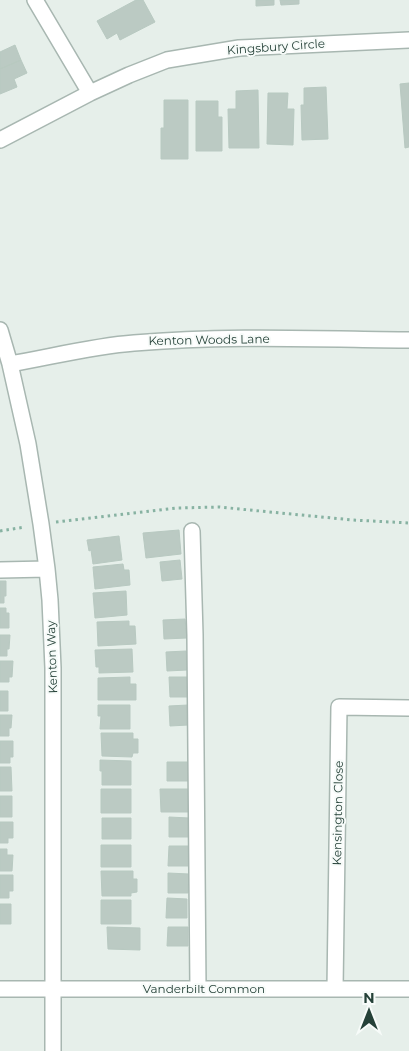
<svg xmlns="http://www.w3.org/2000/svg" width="409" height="1051" font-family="Montserrat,sans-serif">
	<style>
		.building { fill: #bbcac3; stroke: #b8c9c1 }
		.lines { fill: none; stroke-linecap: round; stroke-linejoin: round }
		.minor-casing { stroke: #a8b7b1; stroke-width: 18 }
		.path { stroke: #87b2a2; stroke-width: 3; stroke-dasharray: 2.5 4; stroke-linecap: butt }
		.minor { stroke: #fff; stroke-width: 15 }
		.labels { text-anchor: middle; stroke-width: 4; stroke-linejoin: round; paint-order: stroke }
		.street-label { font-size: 12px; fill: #254138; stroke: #f7fbf9 }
	</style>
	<rect width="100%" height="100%" fill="#e6efea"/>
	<path class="building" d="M136 0H143L155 22 120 40 117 33 107 39 97 21Z
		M256 0H274V5L256 6Z
		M280 0H299V4L281 5Z
		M15 45 21 60 0 69V52Z
		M21 60 27 73 14 79 17 87 0 94V69Z
		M409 83V147L405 148 400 84Z
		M326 87 328 139 302 140 301 105H304V88Z
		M258 90 259 148H229L228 109H236V91Z
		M268 93H288L287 109H294L293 145 267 144Z
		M164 100H188V159H161V128H164Z
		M196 101H218V117H222V151H196Z
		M179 530 181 554 146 558 143 533Z
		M119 536 122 560 93 564 91 550 89 551 87 540Z
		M180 560 182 579 162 581 160 562Z
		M123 564 124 570H129L130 585 95 589 93 567Z
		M0 581H6V596H4V603H0Z
		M126 591 127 615 95 618 93 593Z
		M0 608H6V613H9V628H0Z
		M185 619 187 638 164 639 163 620Z
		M129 621V626H135L136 644 98 646 97 622Z
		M0 635H10L9 649H7V656H0Z
		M132 649 133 672 99 673V667H96L95 650Z
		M186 651 187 670 167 671 166 652Z
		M0 661H13L12 677H9V682H0Z
		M130 677V684H136V700H98V678Z
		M169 677H187L188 697H170Z
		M0 691H8V711H0Z
		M98 705H130V729H100L101 716H98Z
		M188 705V725L170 726 169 706Z
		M0 715H12L11 728H9V736H0Z
		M101 733H133V739H138V753H133L132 757 102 756Z
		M0 741H13V757H10V763H0Z
		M100 760 131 761V785H102V771H100Z
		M167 762H190V781H167Z
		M0 767H11L12 791H0Z
		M101 789H131V813H101Z
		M160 789H188V812H161Z
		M0 796H12V817H0Z
		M169 817 189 818V837H169Z
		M102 818H131V839H102Z
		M0 822H13V838H8V843H0Z
		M101 845H131V867H101Z
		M169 846H189V866H168Z
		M0 849H7V855H13L12 871H0Z
		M101 871H133V879H137V892L131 893V896H102Z
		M168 873 189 874 188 893H168Z
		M0 875H13V891H9V898H0Z
		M167 898 187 899V918H166Z
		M101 900H131V924H101Z
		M0 904H11V924H0Z
		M107 927 140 928V950L108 949Z
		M168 927H188V946H167Z"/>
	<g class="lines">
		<defs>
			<path id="minor" d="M35 0 90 93
				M0 140 90 93 129 75 167 60 239 48 409 40
				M0 330 10 364 28 444 41 524 47 569 50 600 53 668V1051
				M10 364C51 357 93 346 134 343 225 335 318 339 409 340
				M192 531 195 635 198 989
				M0 570 47 569
				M0 989H409
				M335 989 339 707 409 708"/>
		</defs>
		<use href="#minor" class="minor-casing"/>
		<path class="path" d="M56 522 177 508 219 507 353 520 409 523
			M0 531 25 527"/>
		<use href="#minor" class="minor"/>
	</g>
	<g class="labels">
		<g class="street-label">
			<text transform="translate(276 47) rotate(-4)" y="4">Kingsbury Circle</text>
			<text transform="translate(209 340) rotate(-1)" y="4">Kenton Woods Lane</text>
			<text transform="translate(52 657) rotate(-92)" y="4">Kenton Way</text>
			<text transform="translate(338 813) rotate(-89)" y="4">Kensington Close</text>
			<text x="204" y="993">Vanderbilt Common</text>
		</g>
	</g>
	<g transform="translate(369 1011)" stroke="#f7fbf9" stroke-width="4" paint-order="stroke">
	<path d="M0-4L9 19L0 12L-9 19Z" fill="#254138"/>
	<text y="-8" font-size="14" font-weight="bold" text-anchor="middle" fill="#254138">N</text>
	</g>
</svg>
